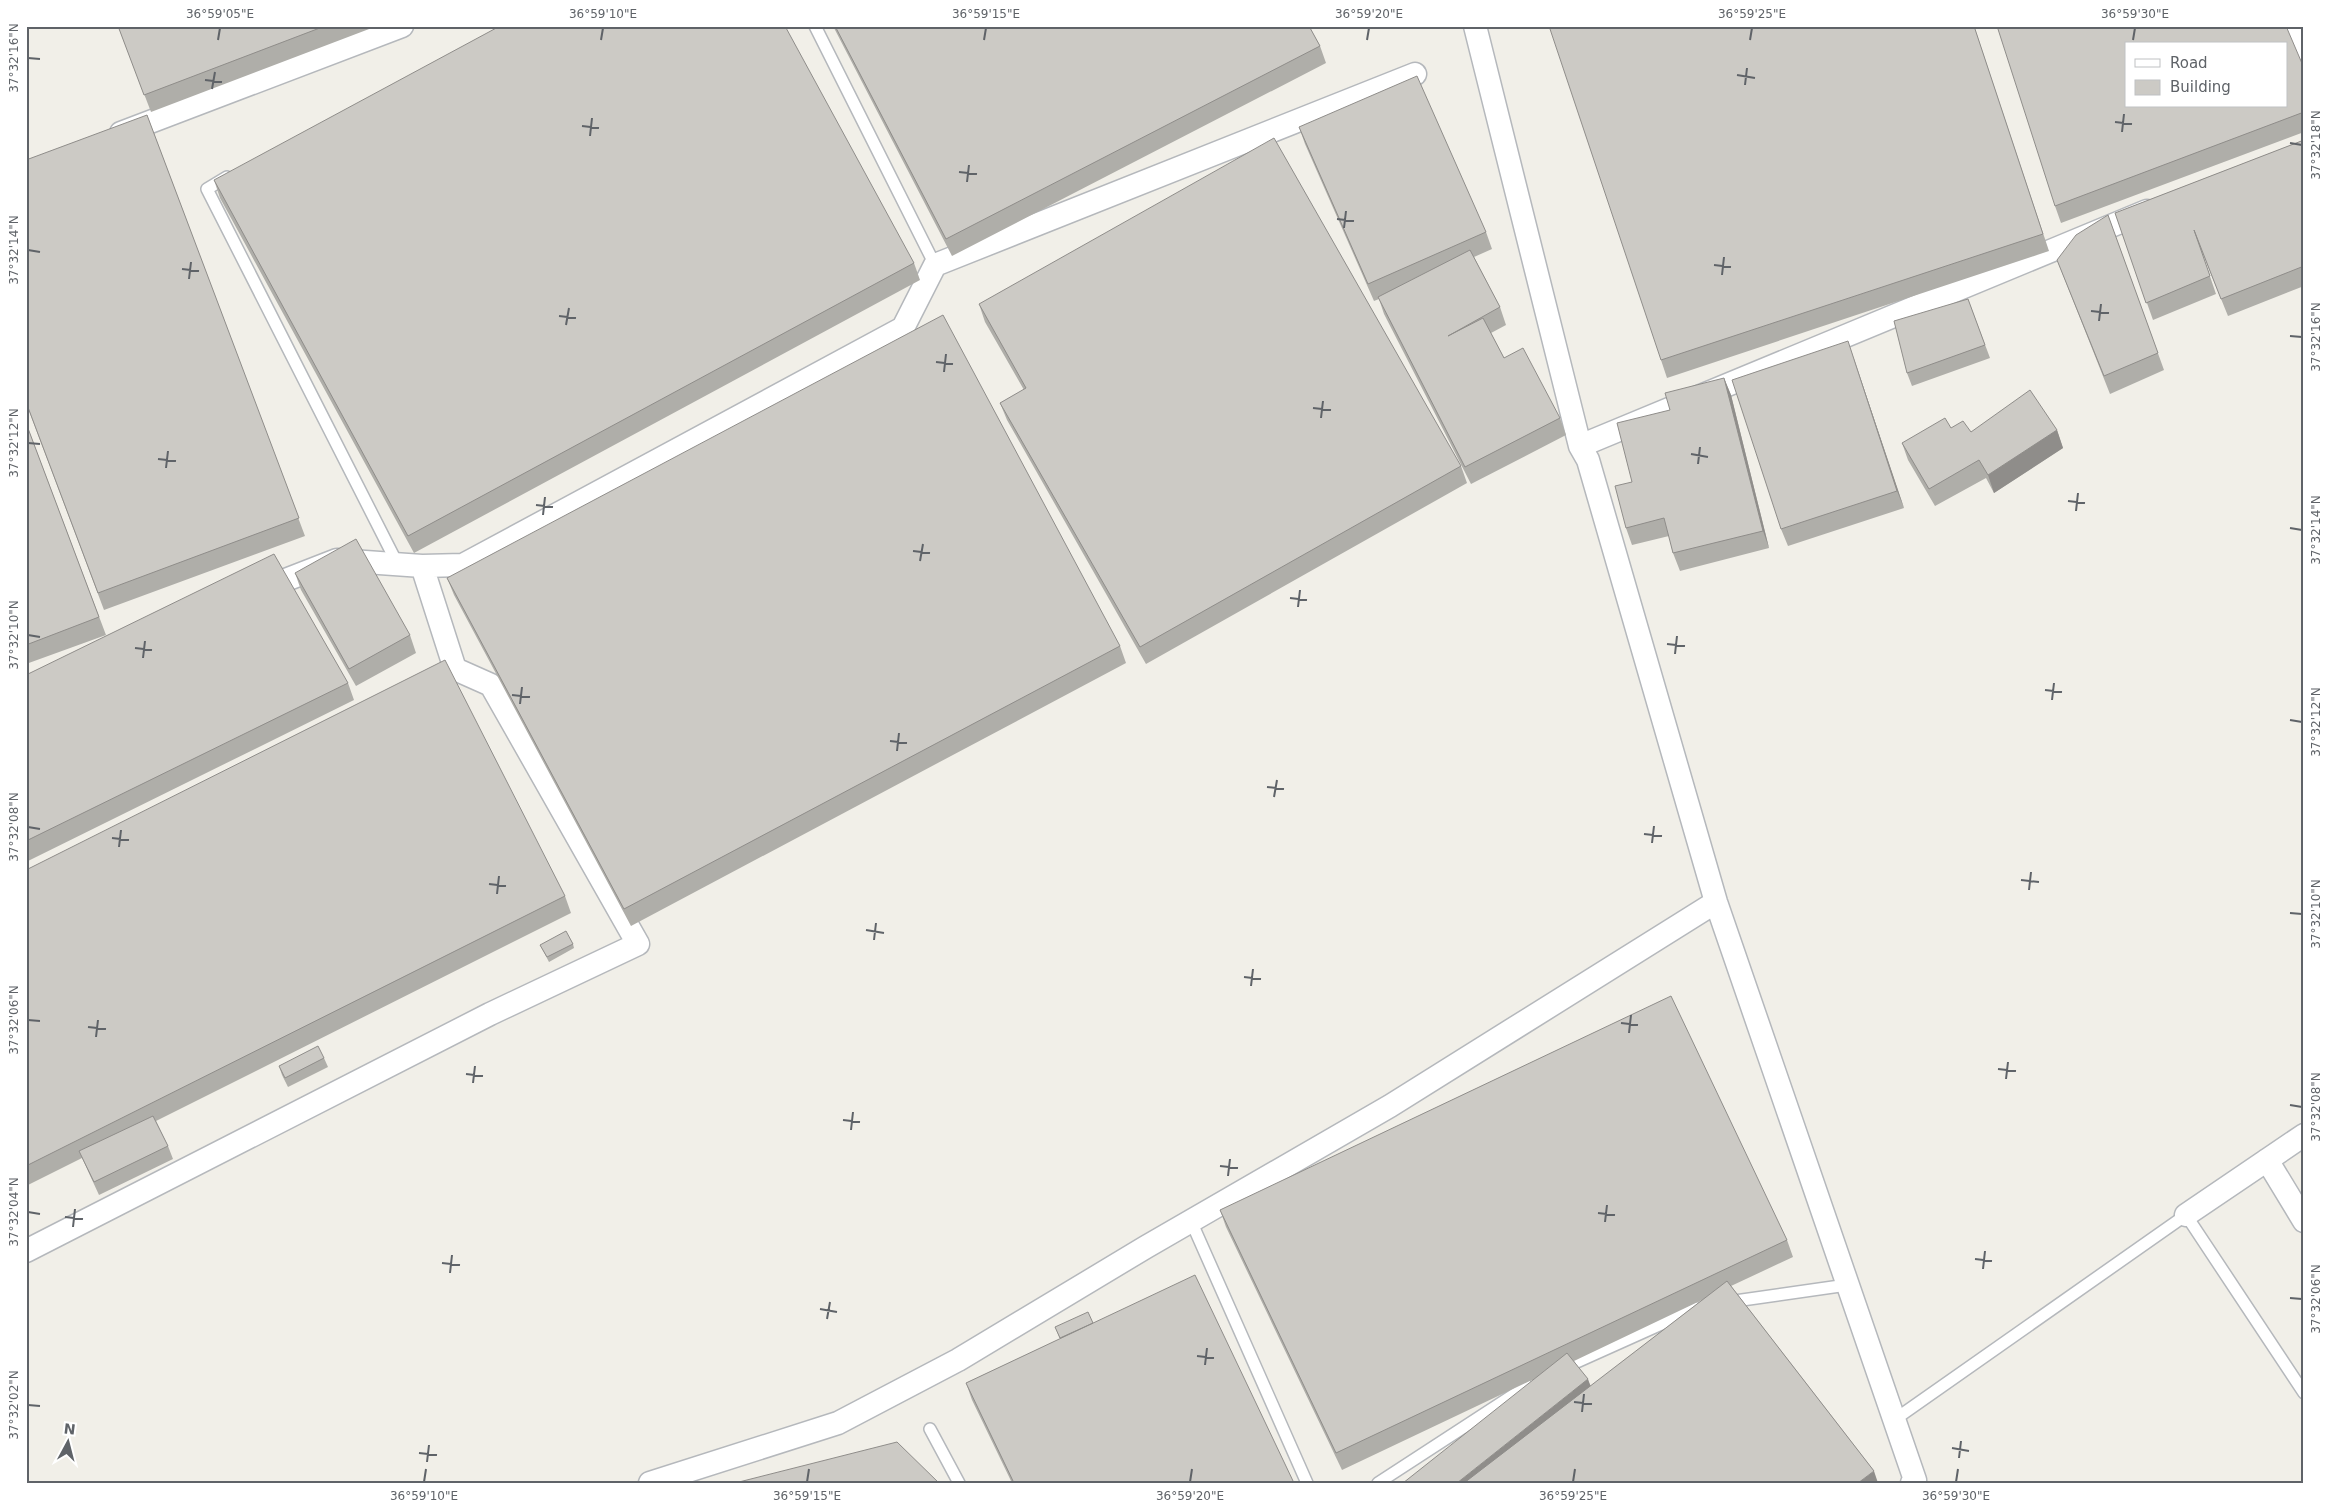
<svg xmlns="http://www.w3.org/2000/svg" width="2330" height="1509" font-family="'DejaVu Sans',sans-serif">
	<style>
		.lines { fill: none; stroke-linecap: round; stroke-linejoin: round }
		.service-casing { stroke: #b5b8bc; stroke-width: 14 }
		.minor-casing { stroke: #b5b8bc; stroke-width: 25 }
		.service { stroke: #fff; stroke-width: 11 }
		.minor { stroke: #fff; stroke-width: 22 }
		.wall { fill: #afaea9; fill-rule: evenodd }
		.shaded-wall { fill: #8f8d8a }
		.building { fill: #cccac5; stroke: #8f8d8a; fill-rule: evenodd }
		.ticks { fill: none; stroke: #5f6368; stroke-width: 2 }
		.neatline { fill: none; stroke: #5f6368; stroke-width: 2 }
		.ticks-label { font-size: 12px; text-anchor: middle; fill: #5f6368 }
	</style>
	<rect width="100%" height="100%" fill="#f1efe8"/>
	<g class="lines">
		<defs>
			<path id="service" d="M815 26 935 265
				M227 177 207 189 398 565
				M1191 1221 1307 1483
				M1728 1302 1847 1285
				M1561 1369 1697 1308
				M1894 1420 2186 1215 2304 1393
				M930 1429 959 1483
				M1378 1483 1527 1386"/>
			<path id="minor" d="M1475 26 1580 446 1588 460 1716 902 1915 1480 1912 1483
				M2289 26 2304 65
				M121 133 402 26
				M1580 446 2147 211
				M260 590 337 560 422 566
				M2267 1160 2304 1221
				M2186 1215 2304 1135
				M26 1251 490 1014 638 944 491 685 455 669 422 566 463 565 903 328 935 265 1415 74
				M650 1483 838 1423 958 1360 1146 1247 1390 1106 1716 902"/>
		</defs>
		<use href="#service" class="service-casing"/>
		<use href="#minor" class="minor-casing"/>
		<use href="#service" class="service"/>
		<use href="#minor" class="minor"/>
	</g>
	<path class="wall" d="M118 26H377L151 112Z
		M833 26H1309L1320 46 1326 63 952 256Z
		M1974 26 2049 251 1667 378 1661 360Z
		M2304 68V132L2061 223 2055 206Z
		M147 115 305 536 104 610 26 403Z
		M1299 127 1486 232 1492 249 1474 257 1500 307 1506 325 1491 333 1504 358 1560 418 1566 435 1471 484 1384 314 1379 299 1374 301 1305 144Z
		M26 129 29 136 26 137Z
		M2304 140V286L2228 316 2200 247 2216 294 2153 320 2115 213Z
		M214 180 914 263 920 280 414 553 220 198Z
		M2108 215 2164 370 2110 394 2057 260Z
		M1968 299 1990 358 1912 386 1907 373Z
		M979 304 1461 466 1467 483 1146 664 1007 420 1000 403 1024 390 985 322Z
		M1854 359 1904 508 1788 546 1781 529Z
		M1724 378 1731 395 1769 548 1680 571 1673 553 1669 536 1632 545 1626 528 1632 482 1670 410Z
		M26 423 106 635 26 664Z
		M1951 428 1971 432 2057 430 2063 448 1994 493 1986 478 1935 506 1908 460 1902 443Z
		M295 573 410 635 416 653 356 686 301 590Z
		M447 578 1120 646 1126 663 631 926 454 595Z
		M26 675 348 683 354 700 26 862Z
		M26 870 565 896 571 913 156 1121 168 1146 173 1159 99 1195 82 1158 26 1186Z
		M573 944 574 948 549 962 540 945Z
		M324 1058 328 1067 288 1087 282 1075 279 1066Z
		M1220 1210 1787 1240 1793 1257 1731 1286 1874 1471 1532 1380 1342 1470 1226 1227ZM1702 1300 1591 1386 1574 1361Z
		M1093 1323 1294 1483H1012L972 1400 966 1383 1060 1339 1055 1327Z"/>
	<path class="shaded-wall" d="M1848 341 1854 359 1904 508 1897 491Z
		M1724 378 1731 395 1769 548 1763 531Z
		M2057 430 2063 448 1994 493 1988 475Z
		M1588 1379 1594 1396 1485 1483H1457Z
		M1874 1471 1878 1483H1858Z"/>
	<path class="building" d="M118 26H325L144 95Z
		M500 26H785L914 263 408 536 214 180Z
		M835 26H1309L1320 46 946 239Z
		M1549 26H1974L2043 234 1661 360Z
		M1997 26H2286L2304 68V112L2055 206ZM2126 44H2286V106H2126Z
		M1417 76 1486 232 1368 284 1299 127Z
		M147 115 299 518 98 593 26 402V160Z
		M1274 138 1461 466 1140 647 1000 403 1026 388 979 304Z
		M2304 140V266L2221 299 2194 230 2210 276 2146 303 2115 213Z
		M2108 215 2158 353 2104 376 2057 260 2076 235Z
		M1470 250 1500 307 1448 336 1483 318 1504 358 1523 348 1560 418 1465 467 1378 297Z
		M1968 299 1985 345 1907 373 1894 321Z
		M943 315 1120 646 624 909 447 578Z
		M1848 341 1897 491 1781 529 1732 380Z
		M1724 378 1763 531 1673 553 1664 518 1626 528 1615 486 1632 482 1617 423 1670 410 1665 393Z
		M2030 390 2057 430 1988 475 1979 460 1929 489 1902 443 1945 418 1951 428 1963 421 1971 432Z
		M26 423 99 617 26 645Z
		M356 539 410 635 349 669 295 573Z
		M274 554 348 683 26 841V675Z
		M445 660 565 896 26 1166V870Z
		M566 931 573 944 547 957 540 945Z
		M1671 996 1787 1240 1336 1453 1220 1210Z
		M318 1046 324 1058 285 1078 279 1066Z
		M153 1116 168 1146 94 1182 79 1151Z
		M1195 1275 1294 1483H1014L966 1383Z
		M1727 1281 1874 1471 1858 1483H1464Z
		M1088 1312 1093 1323 1060 1338 1055 1327Z
		M1567 1353 1588 1379 1457 1483H1403Z
		M897 1442 939 1483H735Z"/>
	<path class="ticks" d="M218 40 220 28M601 40 603 28M984 40 986 28M1367 40 1369 28M1750 40 1752 28M2133 40 2135 28M28 58 40 59M1737 75 1755 78M205 80 222 82M1745 85 1747 68M212 89 215 72M2115 122 2132 124M582 126 599 128M2122 132 2124 114M590 136 592 118M2290 143 2302 145M959 172 977 174M967 182 969 165M1337 219 1354 221M1344 228 1346 211M28 250 40 252M1714 265 1731 267M182 269 199 271M1722 275 1724 257M189 279 191 262M2091 311 2109 313M559 316 576 318M2099 321 2101 304M566 325 569 308M2290 336 2302 337M936 362 953 364M944 372 946 354M1313 408 1331 410M1321 418 1323 401M28 443 40 444M1691 454 1708 457M158 459 176 461M1698 464 1700 447M166 468 168 451M2068 501 2085 503M536 505 553 507M2076 511 2078 493M543 515 545 497M2290 528 2302 530M913 551 930 553M920 561 923 544M1290 598 1307 600M1298 607 1300 590M28 635 40 637M1667 644 1685 646M135 648 152 650M1675 654 1677 636M143 658 145 641M2045 690 2062 692M512 695 530 697M2052 700 2054 683M520 704 522 687M2290 720 2302 722M890 741 907 743M897 751 899 733M1267 787 1284 789M1274 797 1277 780M28 827 40 829M1644 834 1662 836M112 838 129 840M1652 843 1654 826M119 847 121 830M2021 880 2039 882M489 884 506 886M2029 890 2031 872M497 894 499 876M2290 913 2302 914M866 930 884 933M874 940 876 923M1244 977 1261 979M1251 986 1253 969M28 1020 40 1021M1621 1023 1638 1025M88 1027 106 1029M1629 1033 1631 1015M96 1037 98 1020M1998 1069 2016 1071M466 1074 483 1076M2006 1079 2008 1062M473 1083 475 1066M2290 1105 2302 1107M843 1120 860 1122M851 1130 853 1112M1220 1166 1238 1168M1228 1176 1230 1159M28 1212 40 1214M1598 1213 1615 1215M65 1217 83 1219M1605 1222 1607 1205M73 1227 75 1209M1975 1259 1992 1261M442 1263 460 1265M1983 1269 1985 1251M450 1273 452 1255M2290 1298 2302 1299M820 1309 837 1312M827 1319 830 1302M1197 1356 1214 1358M1205 1365 1207 1348M1574 1402 1592 1404M28 1405 40 1406M1582 1412 1584 1394M1952 1448 1969 1451M419 1453 437 1455M1959 1458 1961 1441M427 1462 429 1445M424 1482 426 1469M807 1482 809 1469M1190 1482 1192 1469M1573 1482 1575 1469M1956 1482 1958 1469"/>
	<rect width="2330" height="1509" fill="none" stroke="#ffffff" stroke-width="55"/>
	<rect x="2125" y="42" width="162" height="65" fill="#ffffff" stroke="#bfc1c3"/>
	<rect x="2135" y="59" width="25" height="8" fill="#ffffff" stroke="#bfc1c3"/>
	<text x="2170" y="68" font-size="15" fill="#5f6368">Road</text>
	<rect x="2135" y="80" width="25" height="15" fill="#cccac5" stroke="#bfc1c3"/>
	<text x="2170" y="92" font-size="15" fill="#5f6368">Building</text>
	<g transform="translate(68 1442) rotate(7)" stroke="#ffffff" stroke-width="4" paint-order="stroke">
	<path d="M0-4L9 19L0 12L-9 19Z" fill="#5f6368"/>
	<text y="-8" font-size="14" font-weight="bold" text-anchor="middle" fill="#5f6368">N</text>
	</g>
	<rect x="28" y="28" width="2274" height="1454" class="neatline"/>
	<g class="ticks-label">
		<text x="220" y="18">36°59'05"E</text>
		<text x="603" y="18">36°59'10"E</text>
		<text x="986" y="18">36°59'15"E</text>
		<text x="1369" y="18">36°59'20"E</text>
		<text x="1752" y="18">36°59'25"E</text>
		<text x="2135" y="18">36°59'30"E</text>
		<text transform="translate(14 58) rotate(-90)" y="4">37°32'16"N</text>
		<text transform="translate(2316 145) rotate(-90)" y="4">37°32'18"N</text>
		<text transform="translate(14 250) rotate(-90)" y="4">37°32'14"N</text>
		<text transform="translate(2316 337) rotate(-90)" y="4">37°32'16"N</text>
		<text transform="translate(14 443) rotate(-90)" y="4">37°32'12"N</text>
		<text transform="translate(2316 530) rotate(-90)" y="4">37°32'14"N</text>
		<text transform="translate(14 635) rotate(-90)" y="4">37°32'10"N</text>
		<text transform="translate(2316 722) rotate(-90)" y="4">37°32'12"N</text>
		<text transform="translate(14 827) rotate(-90)" y="4">37°32'08"N</text>
		<text transform="translate(2316 914) rotate(-90)" y="4">37°32'10"N</text>
		<text transform="translate(14 1020) rotate(-90)" y="4">37°32'06"N</text>
		<text transform="translate(2316 1107) rotate(-90)" y="4">37°32'08"N</text>
		<text transform="translate(14 1212) rotate(-90)" y="4">37°32'04"N</text>
		<text transform="translate(2316 1299) rotate(-90)" y="4">37°32'06"N</text>
		<text transform="translate(14 1405) rotate(-90)" y="4">37°32'02"N</text>
		<text x="424" y="1500">36°59'10"E</text>
		<text x="807" y="1500">36°59'15"E</text>
		<text x="1190" y="1500">36°59'20"E</text>
		<text x="1573" y="1500">36°59'25"E</text>
		<text x="1956" y="1500">36°59'30"E</text>
	</g>
</svg>
